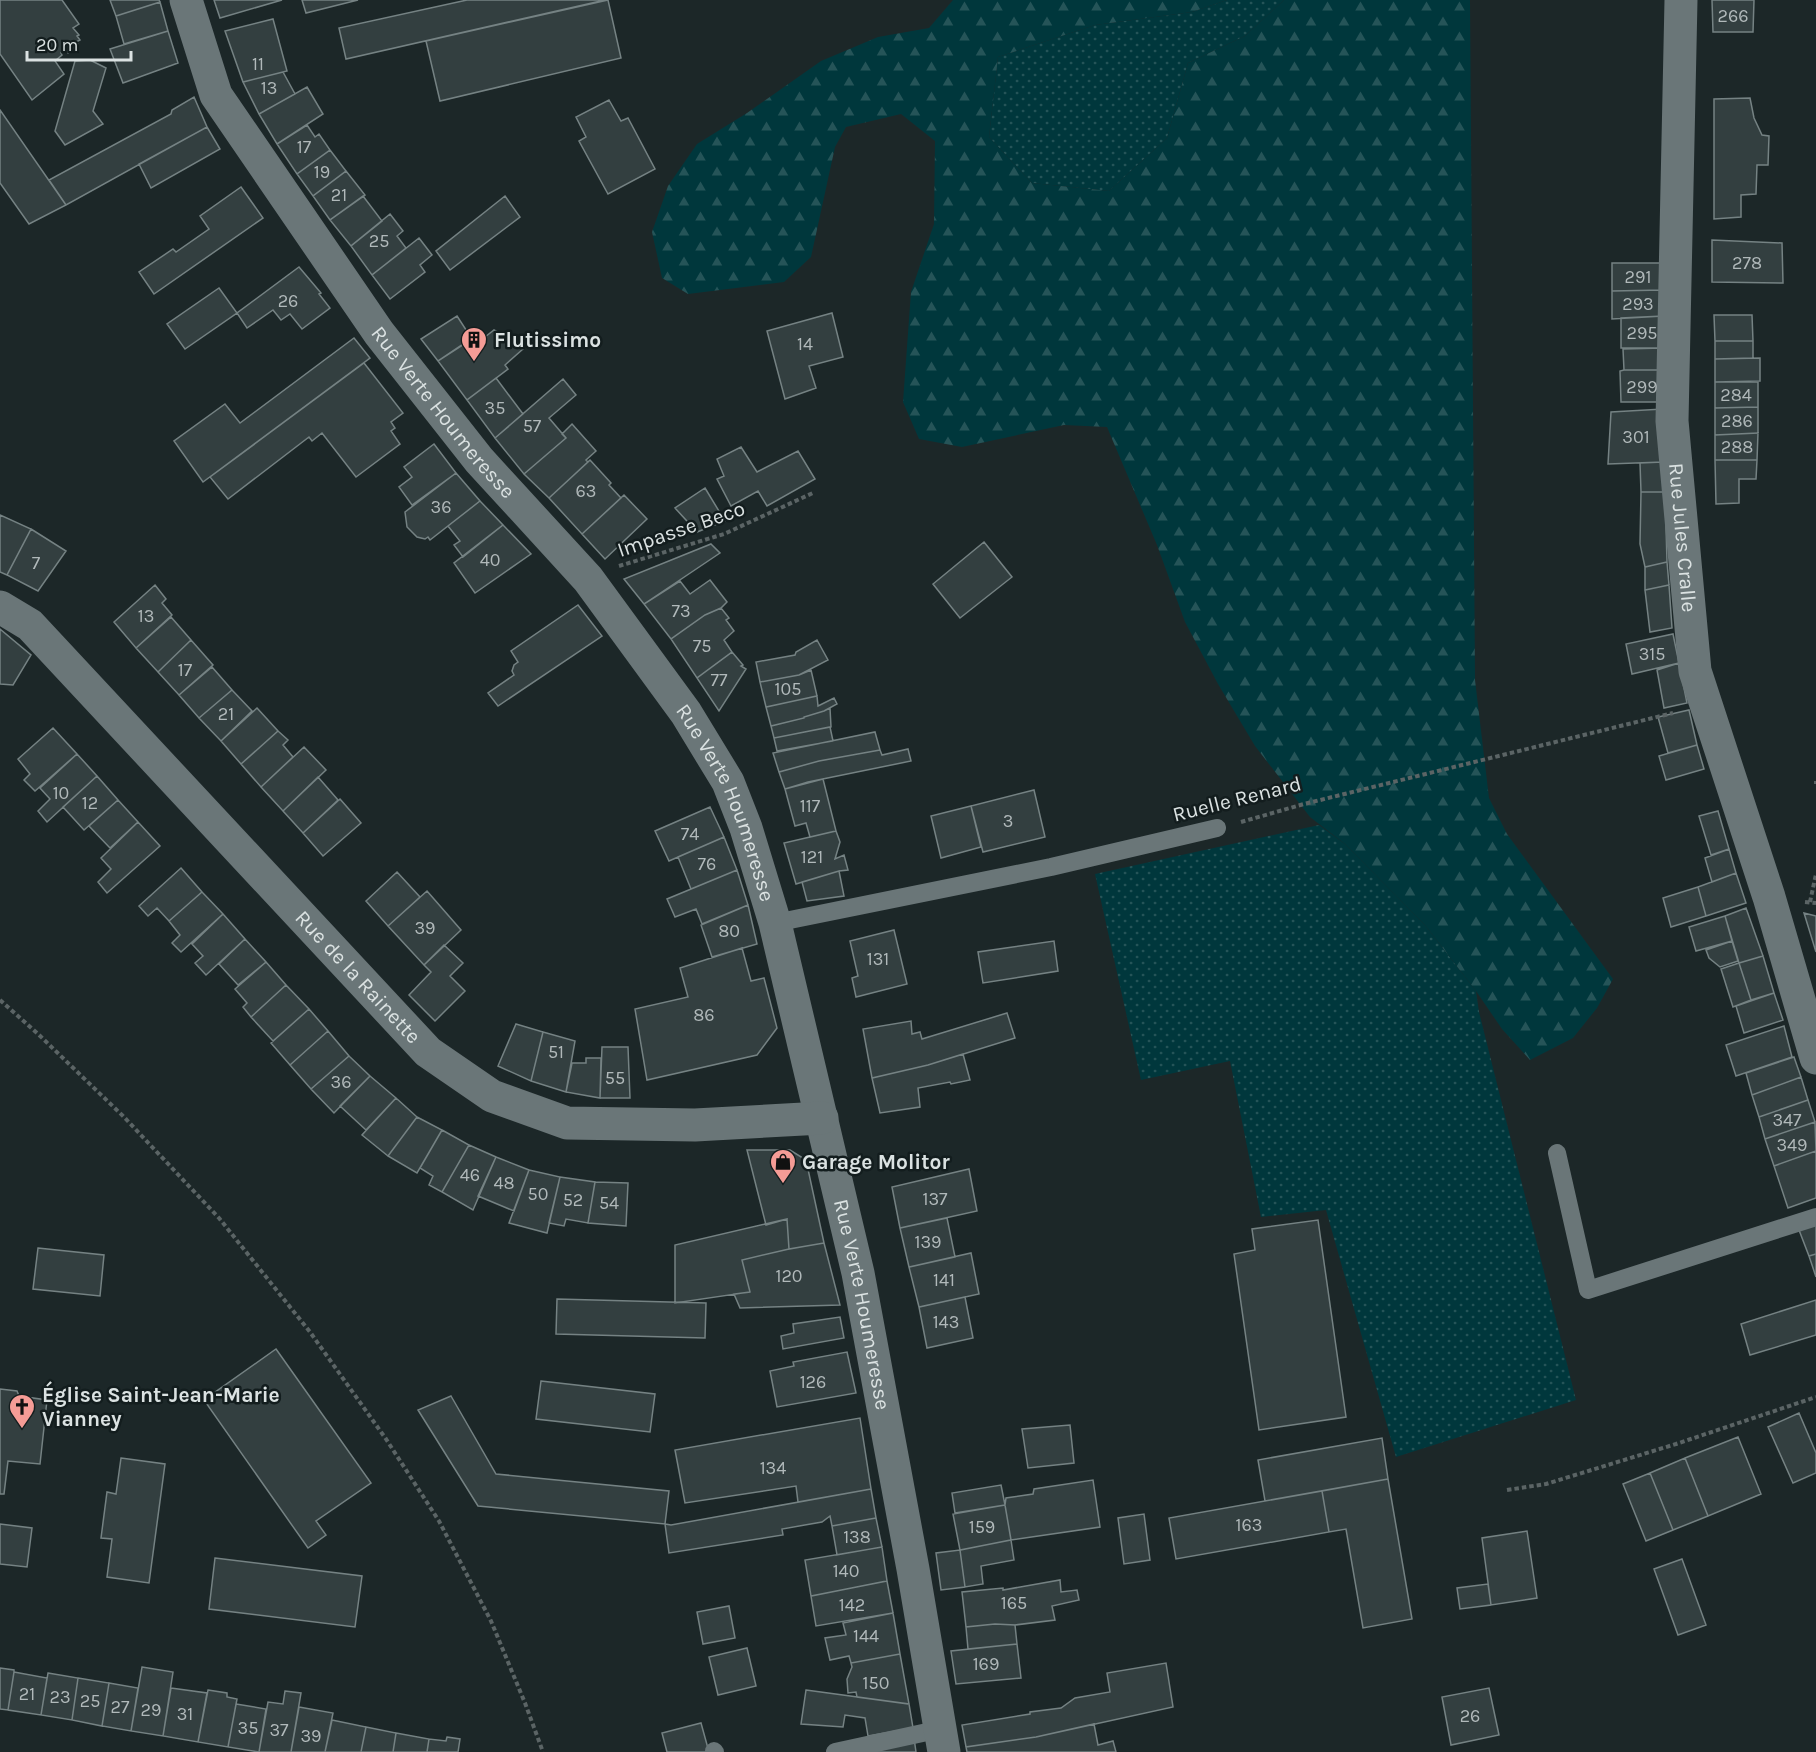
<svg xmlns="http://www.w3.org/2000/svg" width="1816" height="1752" font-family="Karla,sans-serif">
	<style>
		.grass { fill: url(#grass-dots) }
		.forest { fill: url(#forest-firs) }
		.building { fill: #333f40; stroke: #758283; stroke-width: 1.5 }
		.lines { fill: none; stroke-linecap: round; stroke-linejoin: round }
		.path { stroke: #5b6465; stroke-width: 4; stroke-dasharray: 4.5 3; stroke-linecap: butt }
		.service { stroke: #6a7678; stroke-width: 18 }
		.minor { stroke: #6a7678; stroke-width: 33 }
		.tertiary { stroke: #6a7678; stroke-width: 33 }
		.labels { text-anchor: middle; stroke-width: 5; stroke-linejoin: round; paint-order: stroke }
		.number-label { font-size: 18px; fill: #b1b9ba }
		.poi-label { font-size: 21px; font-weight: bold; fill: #dbe2e2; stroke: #131d1e; text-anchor: start }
		.street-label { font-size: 21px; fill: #dbe2e2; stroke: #131d1e }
	</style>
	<defs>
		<pattern id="grass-dots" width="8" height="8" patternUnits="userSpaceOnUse" patternTransform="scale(1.5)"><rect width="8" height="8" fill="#00373c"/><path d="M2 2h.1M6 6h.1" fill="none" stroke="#255458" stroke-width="1.8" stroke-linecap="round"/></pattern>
		<pattern id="forest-firs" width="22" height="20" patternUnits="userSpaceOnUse" patternTransform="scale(1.5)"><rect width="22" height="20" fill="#00373c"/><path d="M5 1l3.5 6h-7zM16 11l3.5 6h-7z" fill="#255458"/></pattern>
	</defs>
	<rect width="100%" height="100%" fill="#1c2728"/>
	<path class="grass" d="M1227 0H1284L1245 36 1188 63 1167 138 1109 191 1032 183 989 137 998 57 1095 25 1192 12Z
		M1319 825 1345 844 1425 925 1476 991 1479 1012 1576 1400 1396 1457 1326 1210 1261 1217 1230 1061 1141 1080 1095 874Z"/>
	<path class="forest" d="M953 0H1227L1192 12 1095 25 998 57 989 137 1032 183 1109 191 1167 138 1188 63 1245 36 1284 0H1470L1475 680 1489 798 1507 834 1613 979 1597 1008 1573 1038 1530 1060 1502 1029 1476 991 1425 925 1345 844 1310 817 1255 746 1218 684 1185 622 1157 545 1107 427 1064 425 962 447 919 439 903 402 911 292 934 224 935 141 901 114 846 127 835 147 811 257 784 282 688 294 662 278 652 232 668 186 697 144 747 113 821 61 878 37 929 28Z"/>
	<path class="building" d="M0 0H62L79 24 73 28 79 35 77 36 80 40 76 42 78 44 68 53 65 50 61 53 62 55 55 61 64 74 32 100 0 54Z
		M110 0H159L160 2 116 16Z
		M214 0H282L220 18Z
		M302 0H358L306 13Z
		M467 0H605L346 59 339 28Z
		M608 0 621 58 440 101 426 41Z
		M1712 0H1754L1753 32H1713Z
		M160 2 168 31 124 44 116 16Z
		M273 19 287 71 243 82 225 31Z
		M168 31 178 63 123 83 110 49Z
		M90 60 106 68 93 111 103 124 65 145 55 131 75 61Z
		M283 72 295 94 259 114 243 82Z
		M307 87 323 114 277 144 259 114Z
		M194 97 207 127 66 205 49 180 171 114 172 110Z
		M1750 98 1754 118 1762 135 1769 136 1768 165H1757L1756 194 1741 195V217L1714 219V99Z
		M609 100 621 121 628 118 655 169 608 194 579 141 586 137 576 117Z
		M0 110 66 205 29 224 0 183Z
		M307 125 315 137 319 134 330 150 297 174 277 144Z
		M207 127 220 149 151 188 139 164Z
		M330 150 346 171 313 196 297 174Z
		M346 171 365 195 330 220 313 196Z
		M241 187 263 218 154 294 139 272 173 249 176 252 209 229 200 216Z
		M363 196 382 221 351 246 330 220Z
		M505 196 520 217 450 270 436 251Z
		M390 214 403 231 397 236 406 248 372 275 351 246Z
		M419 238 432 255 420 265 425 272 390 299 372 275Z
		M1712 240 1782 243 1783 283 1712 282Z
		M1612 263H1663V290L1612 291Z
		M299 267 321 293 319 294 330 308 302 329 290 314 281 320 273 310 247 328 237 313Z
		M219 288 237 313 185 349 167 324Z
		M1663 290V316L1612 319V291Z
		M832 313 843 357 809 366 816 388 785 399 767 331Z
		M1714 315H1752L1753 341H1715Z
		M457 316 472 339 438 361 421 339Z
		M1663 316V348H1621V318Z
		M494 330 516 342 523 349 505 365 508 369 467 400 438 361 481 332 485 337Z
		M354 338 370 358 203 482 174 441 225 404 240 423Z
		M1715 341H1753V358L1715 359Z
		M1663 348V370H1624L1623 349Z
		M1760 358V381L1715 382V359Z
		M364 363 403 413 391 422 395 428 391 431 400 444 356 477 322 433 312 441 309 437 228 499 210 477Z
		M1624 370H1663L1664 402H1621L1620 371Z
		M496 378 523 414 495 438 467 400Z
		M563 379 576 395 549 418 566 438 524 474 495 438Z
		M1715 382H1758V407L1715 408Z
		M1758 407V433L1715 435V408Z
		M1663 409V462L1608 464 1611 412Z
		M572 424 596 451 586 460 588 462 549 498 524 474 566 438 562 434Z
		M1758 433 1757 460H1715V435Z
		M434 444 456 473 412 505 399 487 412 477 404 467Z
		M741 447 757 472 798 451 815 479 767 506 758 491 731 506 717 479 724 476 717 459Z
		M590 460 611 483 609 485 621 498 582 534 549 498Z
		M1715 460H1757L1756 479H1739V503L1716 504Z
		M1663 462 1665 492H1641L1640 463Z
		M456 473 480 501 430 540 428 537 425 539 417 537 407 527 405 512Z
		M705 488 725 521 697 532 675 508Z
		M1641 492H1665L1667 562 1645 567 1640 544Z
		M624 495 647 519 605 559 582 534Z
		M480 501 503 525 463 557 454 545 460 541 448 526Z
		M0 515 31 529 7 575 0 572Z
		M503 525 531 554 475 593 454 563Z
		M31 529 66 551 38 591 7 575Z
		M984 542 1012 577 960 618 933 584Z
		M711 544 720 553 644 604 624 579Z
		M1667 562 1669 585 1645 590V567Z
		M710 580 727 602 721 608 705 615 671 639 644 604 680 581 690 594Z
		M155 585 166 599 162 603 172 615 136 648 114 622Z
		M1669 585 1672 628 1650 632 1645 590Z
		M578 605 602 636 498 706 488 693 514 675 512 671 514 665 518 662 511 651Z
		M721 608 729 618 726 620 734 631 724 640 732 652 697 678 671 639 705 615Z
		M171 617 191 640 158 672 136 648Z
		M0 629 31 655 13 685 0 684Z
		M1673 634 1679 663 1632 674 1626 644Z
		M191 640 213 665 179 695 158 672Z
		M817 640 828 660 799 675 760 682 756 662 795 655 796 652Z
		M732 652 743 665 741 666 746 669 719 711 697 678Z
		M1679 663 1687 703 1664 708 1657 670Z
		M212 667 232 690 199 718 179 695Z
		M811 670 817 696 766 707 760 682 799 675Z
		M232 690 252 711 221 741 199 718Z
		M817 696 818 706 834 698 837 704 824 711 804 717V718L771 726 766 707Z
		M257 708 278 731 241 764 221 741Z
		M830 708 831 727 774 738 771 726 804 718V717L824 711Z
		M1689 710 1697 745 1668 753 1658 717Z
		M830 727 833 741 777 751 774 738Z
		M53 728 77 754 35 791 24 780 30 774 18 759Z
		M278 731 288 740 283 745 293 757 261 787 241 764Z
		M875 732 880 750 819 761 779 772 773 753Z
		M1697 745 1704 769 1666 780 1659 756Z
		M304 747 326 770 283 811 261 787Z
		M908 749 911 761 808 782 785 789 779 772 819 761 880 750 882 755Z
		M77 754 97 776 47 822 38 811 50 799 40 788Z
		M97 776 118 800 84 830 63 807Z
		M318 777 338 800 303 833 283 811Z
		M823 779 836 831 810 837 806 823 795 826 785 789Z
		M1034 790 1045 837 983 852 971 806Z
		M340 799 361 823 323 856 303 833Z
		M118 800 138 822 110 848 89 826Z
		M971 806 981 847 941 858 931 816Z
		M710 807 724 837 669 861 655 831Z
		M1718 811 1729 849 1711 855 1699 816Z
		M138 822 160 846 107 893 98 882 111 869 101 858Z
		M836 831 840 842 835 859 844 855 848 870 839 871 796 884 784 843Z
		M724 837 737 870 691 889 678 857Z
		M1729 849 1736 873 1712 882 1705 858Z
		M181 868 202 892 169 921 157 908 148 916 139 906Z
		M737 870 748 905 702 924 696 909 675 917 667 899Z
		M839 871 844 896 807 901 802 882Z
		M397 872 420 897 388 926 366 901Z
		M1736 873 1746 903 1706 916 1698 887Z
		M1698 887 1706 916 1671 927 1663 898Z
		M427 891 461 930 424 965 388 926Z
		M202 892 223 914 181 952 172 943 180 935 169 921Z
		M748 905 757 944 712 957 701 925Z
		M1746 908 1763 956 1739 963 1725 916Z
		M1804 913 1816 916V952Z
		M223 914 245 939 206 975 195 963 203 956 192 944Z
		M1725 916 1732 941 1696 951 1689 927Z
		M894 930 907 984 856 997 852 978 858 976 850 941Z
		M245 939 266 962 238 985 219 964Z
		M1054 941 1058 971 983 983 978 952Z
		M1732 941 1738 961 1720 967 1709 958 1706 950Z
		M444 945 463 963 450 976 465 991 435 1021 409 995 431 972 424 965Z
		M742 948 751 981 764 978 777 1028 757 1055 647 1080 635 1009 688 997 680 968Z
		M1763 956 1774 993 1751 1000 1739 963Z
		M266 962 286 985 251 1017 243 1007 247 1003 235 989Z
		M1739 963 1751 1000 1733 1007 1721 969Z
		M286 985 309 1009 273 1041 251 1017Z
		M1774 993 1783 1020 1744 1033 1736 1006Z
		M309 1009 328 1031 290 1065 271 1043Z
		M1007 1013 1015 1038 928 1065 872 1078 863 1029 911 1021 912 1034 920 1032 922 1039Z
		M516 1024 543 1032 531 1081 498 1066Z
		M1784 1026 1792 1057 1736 1076 1726 1045Z
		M328 1031 349 1056 311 1089 290 1065Z
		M543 1032 575 1041 566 1092 531 1081Z
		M602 1047H628L630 1098H600Z
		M963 1054 970 1080 951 1084 950 1082 918 1088 920 1107 880 1113 872 1078 928 1065Z
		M349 1056 370 1076 334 1113 311 1089Z
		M1794 1057 1801 1077 1752 1095 1746 1073Z
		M586 1058H601L600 1098 566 1092 572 1063H586Z
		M370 1076 396 1098 366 1130 340 1106Z
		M1801 1077 1808 1100 1759 1117 1752 1095Z
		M396 1098 417 1117 388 1156 362 1135Z
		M1808 1100 1815 1122 1765 1139 1759 1117Z
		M417 1117 442 1130 417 1173 388 1156Z
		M1815 1122 1816 1151 1774 1166 1765 1139Z
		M442 1130 469 1145 442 1192 429 1185 433 1176 420 1168Z
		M469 1145 496 1157 473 1210 442 1192Z
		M747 1150H790L806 1160 824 1243 789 1249 787 1219 766 1225Z
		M1816 1151V1198L1788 1208 1774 1166Z
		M496 1157 529 1170 514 1211 478 1196Z
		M969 1169 977 1211 900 1228 892 1187Z
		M529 1170 560 1177 547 1233 509 1223Z
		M560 1177 595 1182 588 1223 566 1219 564 1226 549 1223Z
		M595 1182 628 1183 626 1226 588 1223Z
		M947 1218 955 1257 909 1267 900 1228Z
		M787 1219 789 1249 742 1260 750 1292 675 1303V1245Z
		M1318 1220 1346 1417 1259 1430 1234 1254 1255 1250 1252 1229Z
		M1816 1225V1254L1809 1256 1799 1230Z
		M824 1243 840 1305 740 1308 734 1294 750 1292 742 1260 789 1249Z
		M38 1248 104 1255 100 1296 33 1289Z
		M971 1253 979 1294 919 1307 909 1267Z
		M1816 1254V1277L1809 1256Z
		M965 1297 973 1338 927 1348 919 1307Z
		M557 1299 706 1303 705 1338 556 1334Z
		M1816 1300V1335L1750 1355 1741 1324Z
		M840 1317 844 1338 783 1349 781 1336 794 1333 793 1324Z
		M276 1349 371 1483 316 1521 326 1535 308 1548 204 1400Z
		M847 1352 856 1393 777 1407 770 1371 794 1366 793 1362Z
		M541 1381 655 1394 650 1432 536 1419Z
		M0 1389 17 1391 19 1396 47 1400 40 1464 8 1461 4 1494H0Z
		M451 1396 496 1474 669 1491 665 1524 478 1506 418 1410Z
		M1799 1413 1816 1453V1473L1793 1483 1768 1427Z
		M860 1418 871 1489 798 1502 796 1486 685 1503 675 1450Z
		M1070 1425 1074 1463 1028 1468 1022 1429Z
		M1738 1437 1761 1494 1708 1516 1685 1458Z
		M1382 1438 1388 1479 1265 1501 1258 1460Z
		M121 1458 165 1464 149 1583 107 1577 112 1539 101 1538 107 1492 116 1494Z
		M1685 1458 1708 1516 1673 1530 1650 1473Z
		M1650 1473 1673 1530 1646 1541 1623 1484Z
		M1388 1479 1412 1619 1363 1628 1346 1529 1329 1532 1322 1491Z
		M1093 1480 1100 1527 1011 1540 1005 1505 1006 1498 1033 1494 1034 1489Z
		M1001 1485 1005 1505 955 1513 952 1493Z
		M871 1489 876 1518 832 1526 830 1516 822 1522 782 1529 783 1535 669 1553 665 1524 671 1525Z
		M1322 1491 1329 1532 1176 1559 1169 1518Z
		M1005 1505 1011 1540 960 1550 953 1514Z
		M1144 1514 1150 1560 1124 1564 1118 1518Z
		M876 1518 882 1547 837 1555 832 1526Z
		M0 1524 32 1528 27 1567 0 1564Z
		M1527 1531 1537 1598 1491 1605 1482 1538Z
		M1011 1540 1014 1560 981 1566 983 1584 965 1587 960 1550Z
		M882 1547 887 1581 811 1596 805 1560Z
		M960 1550 965 1587 941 1590 936 1553Z
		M215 1558 362 1576 355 1627 209 1609Z
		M1682 1559 1706 1625 1678 1635 1654 1569Z
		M1060 1580 1061 1592 1077 1590 1079 1600 1052 1606 1055 1620 1015 1625 995 1624 966 1627 962 1592 1003 1588V1590Z
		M887 1581 893 1613 816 1626 811 1596Z
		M1488 1584 1491 1605 1460 1609 1457 1588Z
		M729 1606 735 1638 703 1644 697 1612Z
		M893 1613 900 1654 851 1663 849 1656 830 1660 825 1638 846 1635 843 1623Z
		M995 1624 1015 1625 1017 1644 968 1649 966 1627Z
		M1017 1644 1021 1678 956 1684 951 1651Z
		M747 1648 756 1686 718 1695 709 1657Z
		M900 1654 909 1704 857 1697 856 1692 848 1693 847 1679 852 1667 851 1663Z
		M1166 1663 1173 1707 1036 1737 966 1747 962 1725 1030 1714V1712L1061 1708 1075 1698 1110 1692 1107 1673Z
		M142 1667 173 1672 163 1736 131 1731Z
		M0 1668 14 1670V1672L8 1710 0 1709Z
		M14 1672 47 1678 41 1715 8 1710Z
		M48 1673 78 1678 72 1720 41 1715Z
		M78 1678 109 1683 102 1726 72 1720Z
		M109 1683 138 1688 131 1731 102 1726Z
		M171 1688 207 1693 198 1742 163 1736Z
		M1489 1688 1499 1735 1451 1745 1442 1697Z
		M208 1690 227 1693V1697L237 1699 228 1747 198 1742Z
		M806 1690 909 1704 913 1728 868 1736 865 1718 845 1715 843 1727 801 1724Z
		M285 1691 301 1693 291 1752H259L268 1702 283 1704Z
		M236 1704 266 1709 259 1752 228 1747Z
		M299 1707 333 1713 325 1752H291Z
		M332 1720 366 1727 361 1752H325Z
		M701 1723 709 1752H667L662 1733Z
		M1094 1724 1098 1745 1113 1741 1116 1752H967L966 1747 1036 1737Z
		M366 1727 396 1733 393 1752H361Z
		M396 1733 429 1739 427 1752H393Z
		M447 1737 460 1739 458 1752H427L429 1739 446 1741Z
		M914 1738 916 1752H857Z"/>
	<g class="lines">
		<path class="path" d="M619 566 724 534 815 492
			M1816 781V784
			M1241 822 1304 804 1673 713
			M1805 902 1816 903
			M1810 902 1816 874
			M0 1000 37 1033 123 1116 219 1218 310 1332 386 1439 439 1521 491 1621 525 1703 543 1752
			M1507 1490 1546 1484 1676 1444 1816 1397"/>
		<path class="service" d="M775 923 1051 867 1217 828
			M1557 1153 1588 1290 1816 1217
			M714 1751 715 1752
			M835 1752 941 1729"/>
		<g class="minor">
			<path id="s1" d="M186 0 216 95 379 333 479 460 588 579 686 713 728 782 746 828 775 923 858 1273 913 1569 944 1752"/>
			<path id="s2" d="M0 607 30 625 428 1052 492 1096 567 1123 695 1125 822 1118"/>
		</g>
		<path class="tertiary" id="s3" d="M1681 0 1672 421 1695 671 1769 897 1816 1058"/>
	</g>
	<defs>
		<symbol id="building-pin" viewBox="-11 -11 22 30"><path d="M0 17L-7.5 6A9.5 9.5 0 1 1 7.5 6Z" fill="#f59c96" stroke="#131d1e"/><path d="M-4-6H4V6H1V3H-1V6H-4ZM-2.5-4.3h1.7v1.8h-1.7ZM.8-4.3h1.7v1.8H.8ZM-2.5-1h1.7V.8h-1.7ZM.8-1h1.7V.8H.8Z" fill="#111"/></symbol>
		<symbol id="shop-pin" viewBox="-11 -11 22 30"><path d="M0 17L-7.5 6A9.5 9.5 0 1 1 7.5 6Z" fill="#f59c96" stroke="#131d1e"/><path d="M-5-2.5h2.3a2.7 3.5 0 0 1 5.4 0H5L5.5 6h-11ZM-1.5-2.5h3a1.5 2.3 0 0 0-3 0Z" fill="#111"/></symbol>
		<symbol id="church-pin" viewBox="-11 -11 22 30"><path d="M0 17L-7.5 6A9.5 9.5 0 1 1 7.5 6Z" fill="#f59c96" stroke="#131d1e"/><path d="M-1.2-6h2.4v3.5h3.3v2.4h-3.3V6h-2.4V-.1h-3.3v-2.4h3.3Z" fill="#111"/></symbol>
	</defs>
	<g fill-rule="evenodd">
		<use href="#building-pin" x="459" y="325" width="30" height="40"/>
		<use href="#shop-pin" x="768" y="1147" width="30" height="40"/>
		<use href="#church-pin" x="7" y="1392" width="30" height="40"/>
	</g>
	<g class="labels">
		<g class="number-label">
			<text x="1733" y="22">266</text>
			<text x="258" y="70">11</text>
			<text x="269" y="94">13</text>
			<text x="304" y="153">17</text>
			<text x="322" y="178">19</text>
			<text x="339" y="201">21</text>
			<text x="379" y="247">25</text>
			<text x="1747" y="269">278</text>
			<text x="1638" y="283">291</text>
			<text x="288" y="307">26</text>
			<text x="1638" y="310">293</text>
			<text x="1642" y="339">295</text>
			<text x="805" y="350">14</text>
			<text x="1642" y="393">299</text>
			<text x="1736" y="401">284</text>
			<text x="495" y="414">35</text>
			<text x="1737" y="427">286</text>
			<text x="532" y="432">57</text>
			<text x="1636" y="443">301</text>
			<text x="1737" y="453">288</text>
			<text x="586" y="497">63</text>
			<text x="441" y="513">36</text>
			<text x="490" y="566">40</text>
			<text x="36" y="569">7</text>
			<text x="681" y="617">73</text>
			<text x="146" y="622">13</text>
			<text x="702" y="652">75</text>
			<text x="1652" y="660">315</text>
			<text x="185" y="676">17</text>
			<text x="719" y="686">77</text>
			<text x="788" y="695">105</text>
			<text x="226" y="720">21</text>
			<text x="61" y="799">10</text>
			<text x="90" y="809">12</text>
			<text x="810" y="812">117</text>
			<text x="1008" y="827">3</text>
			<text x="690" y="840">74</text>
			<text x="812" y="863">121</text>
			<text x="707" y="870">76</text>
			<text x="425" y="934">39</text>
			<text x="729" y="937">80</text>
			<text x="878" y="965">131</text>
			<text x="704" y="1021">86</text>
			<text x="556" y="1058">51</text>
			<text x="615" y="1084">55</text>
			<text x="341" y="1088">36</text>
			<text x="1787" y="1126">347</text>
			<text x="1792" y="1151">349</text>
			<text x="470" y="1181">46</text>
			<text x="504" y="1189">48</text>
			<text x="538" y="1200">50</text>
			<text x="935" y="1205">137</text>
			<text x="573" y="1206">52</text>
			<text x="609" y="1209">54</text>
			<text x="928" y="1248">139</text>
			<text x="789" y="1282">120</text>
			<text x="944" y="1286">141</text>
			<text x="946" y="1328">143</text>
			<text x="813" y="1388">126</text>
			<text x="773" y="1474">134</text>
			<text x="1249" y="1531">163</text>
			<text x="982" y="1533">159</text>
			<text x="857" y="1543">138</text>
			<text x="846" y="1577">140</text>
			<text x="1014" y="1609">165</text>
			<text x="852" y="1611">142</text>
			<text x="866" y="1642">144</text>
			<text x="986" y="1670">169</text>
			<text x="876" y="1689">150</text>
			<text x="27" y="1700">21</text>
			<text x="60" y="1703">23</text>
			<text x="90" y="1707">25</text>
			<text x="120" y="1713">27</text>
			<text x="151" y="1716">29</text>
			<text x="185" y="1720">31</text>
			<text x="1470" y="1722">26</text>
			<text x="248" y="1734">35</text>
			<text x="279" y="1736">37</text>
			<text x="311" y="1742">39</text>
		</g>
		<g class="poi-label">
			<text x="494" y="347">Flutissimo</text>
			<text x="802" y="1169">Garage Molitor</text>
			<text x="42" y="1402">Église Saint-Jean-Marie<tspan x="42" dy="24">Vianney</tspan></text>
		</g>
		<g class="street-label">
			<text dy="7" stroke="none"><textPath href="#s1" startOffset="490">Rue Verte Houmeresse</textPath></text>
			<text transform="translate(681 529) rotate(-19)" y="7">Impasse Beco</text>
			<text dy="7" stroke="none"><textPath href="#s3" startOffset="538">Rue Jules Cralle</textPath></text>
			<text transform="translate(1237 799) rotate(-14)" y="7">Ruelle Renard</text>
			<text dy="7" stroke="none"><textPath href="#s1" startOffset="976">Rue Verte Houmeresse</textPath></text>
			<text dy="7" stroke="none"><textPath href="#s2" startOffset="516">Rue de la Rainette</textPath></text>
			<text dy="7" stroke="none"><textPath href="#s1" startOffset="1498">Rue Verte Houmeresse</textPath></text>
		</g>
	</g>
	<path d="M27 51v9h104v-9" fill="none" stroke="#dbe2e2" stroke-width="3"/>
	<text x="36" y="51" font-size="18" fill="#dbe2e2" stroke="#131d1e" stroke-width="4.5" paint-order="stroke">20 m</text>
</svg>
